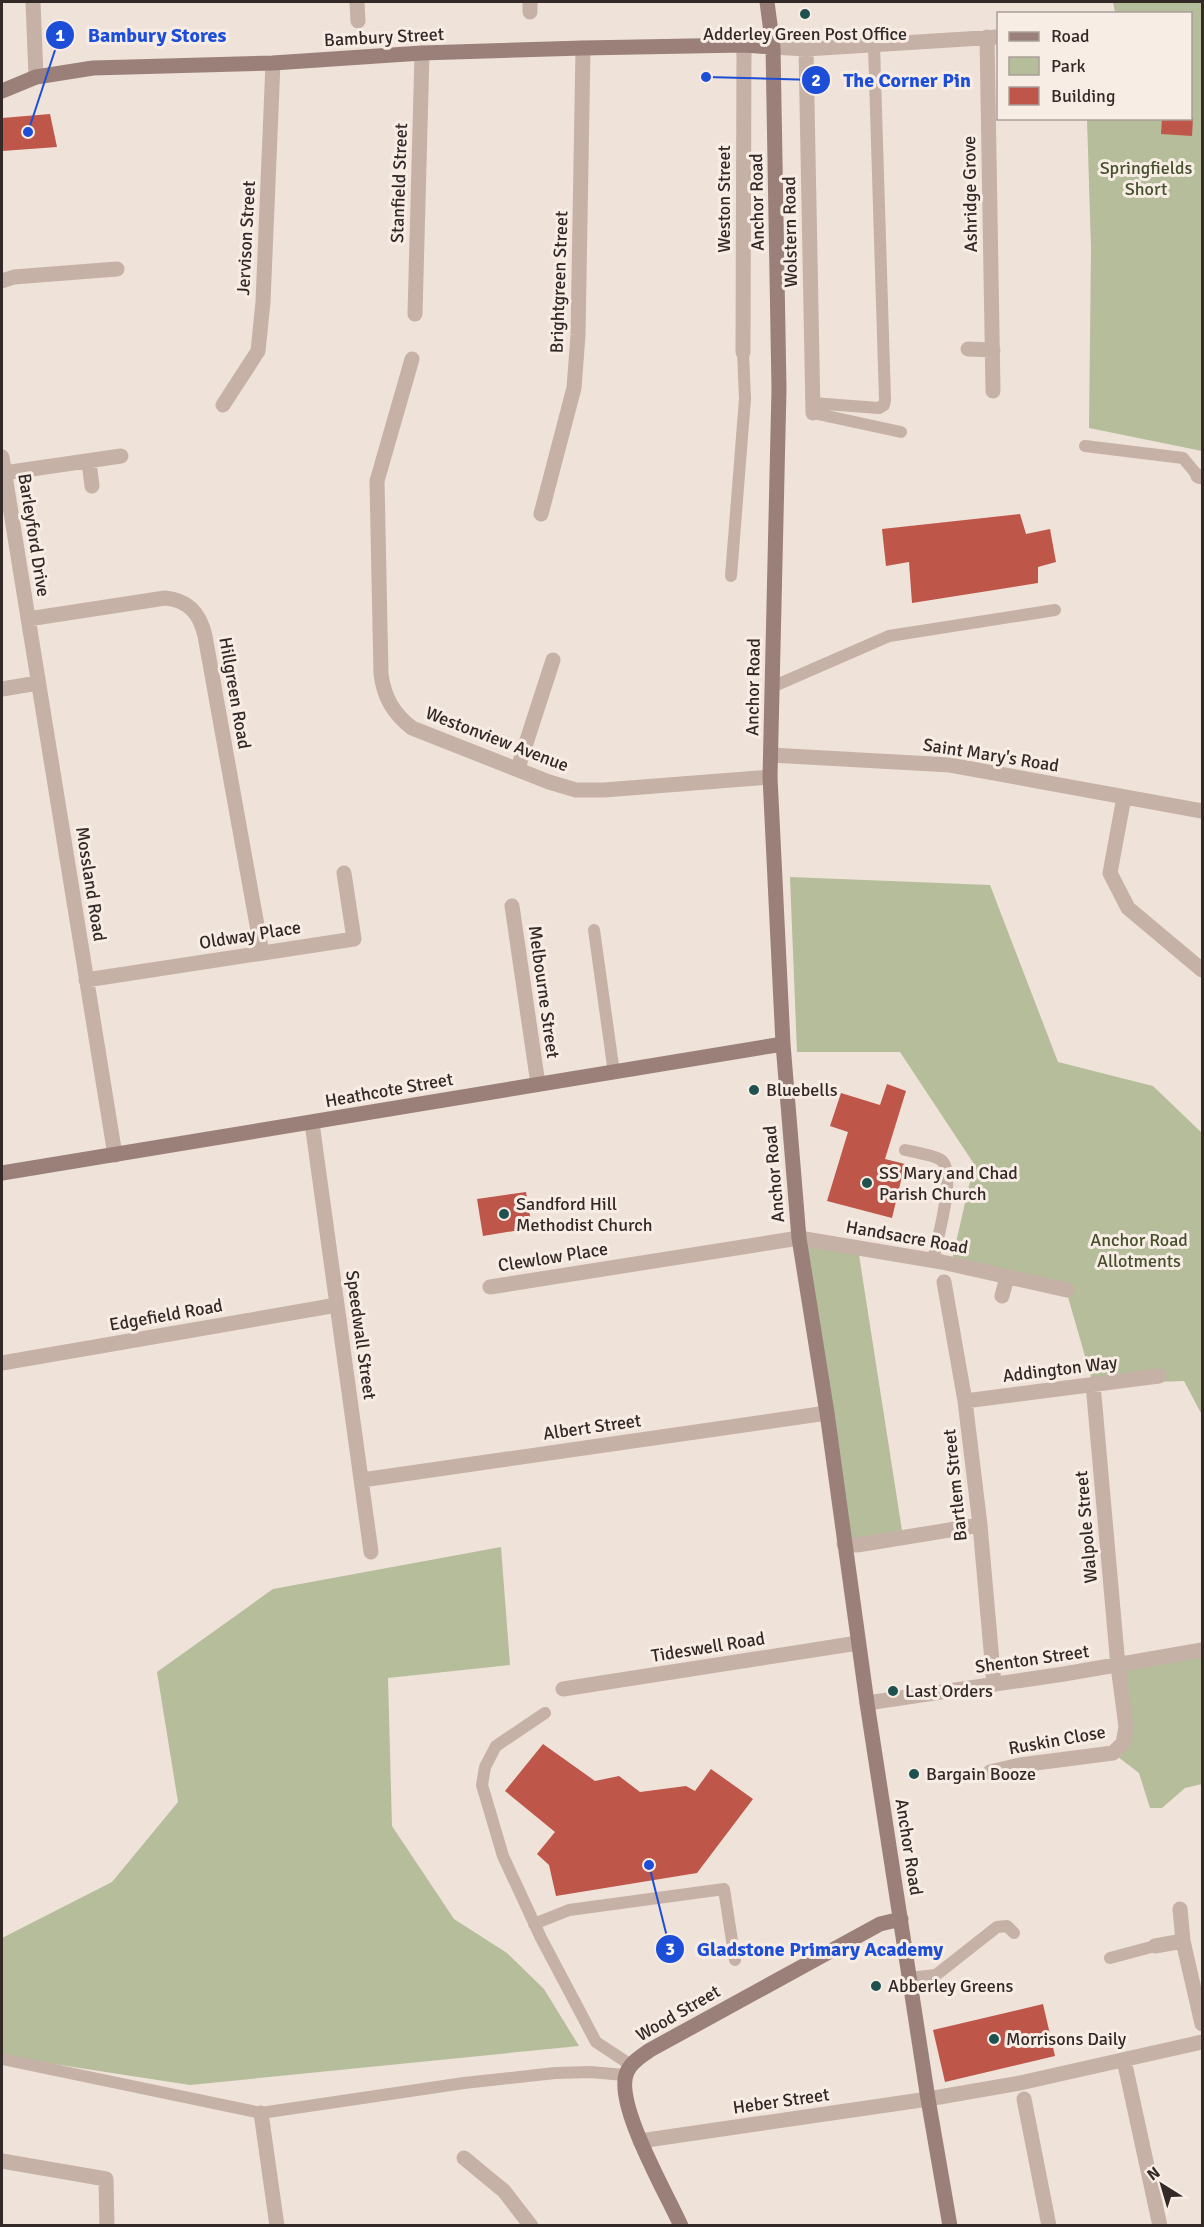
<svg xmlns="http://www.w3.org/2000/svg" width="1204" height="2227" font-family="Signika,sans-serif">
	<style>
		.green { fill: #b6bd9b }
		.building { fill: #be5649 }
		.lines { fill: none; stroke-linecap: round; stroke-linejoin: round }
		.lane { stroke: #c6b1a6; stroke-width: 12 }
		.street { stroke: #c6b1a6; stroke-width: 15 }
		.secondary { stroke: #9a8078; stroke-width: 15 }
		.poi-dot { fill: #1f524f; stroke: #f8ede5; stroke-width: 2 }
		.labels { text-anchor: middle; stroke-width: 6; stroke-linejoin: round; paint-order: stroke }
		.poi-label { font-size: 18px; fill: #332927; stroke: #f8ede5; text-anchor: start }
		.street-label { font-size: 18px; fill: #332927; stroke: #f8ede5 }
		.park-label { font-size: 18px; fill: #47502c; stroke: #f8ede5 }
		.leader { fill: none; stroke: #1d4ed8; stroke-width: 2 }
		.callout-dot { fill: #1d4ed8; stroke: #f8ede5; stroke-width: 2 }
		.mark-label { font-size: 18px; text-anchor: middle; font-weight: bold; fill: #fff }
		.callout-label { font-size: 20px; text-anchor: middle; font-weight: bold; fill: #1d4ed8; stroke: #f8ede5; stroke-width: 6; stroke-linejoin: round; paint-order: stroke }
	</style>
	<rect width="100%" height="100%" fill="#efe2d9"/>
	<path class="green" d="M1113 2H1202V451L1089 428 1091 248 1087 119 1190 118V14L1115 13Z
		M790 877 990 885 1058 1062 1153 1086 1202 1133V1415L1184 1381 1093 1384 1066 1290 951 1264 974 1164 900 1052H797Z
		M799 1238 857 1242 903 1537 844 1544Z
		M501 1547 510 1665 388 1678 392 1826 454 1919 507 1953 544 1989 579 2046 190 2085 2 2056V1938L112 1882 178 1802 157 1672 273 1589Z
		M1202 1650V1784L1185 1788 1162 1808H1150L1139 1773 1113 1753 1123 1743 1118 1666Z"/>
	<path class="building" d="M50 114 57 147 2 151V118Z
		M1162 118H1193L1192 136 1161 134Z
		M1020 514 1026 534 1050 529 1056 562 1038 567V583L912 603 909 562 886 566 882 529Z
		M887 1084 906 1091 885 1159 905 1164 892 1218 827 1201 848 1132 830 1126 841 1093 880 1105Z
		M526 1192 532 1228 483 1236 477 1199Z
		M543 1744 595 1781 619 1776 640 1792 686 1786 695 1791 711 1769 753 1799 697 1873 556 1896 549 1865 537 1854 555 1832 505 1791Z
		M1043 2004 1055 2056 945 2082 933 2030Z"/>
	<g class="lines">
		<path class="lane" d="M812 403 879 408 884 405 885 400 874 46
			M813 413 901 432
			M1085 446 1183 458 1198 476
			M731 576 745 399 743 352
			M772 687 889 636 1055 610
			M594 930 614 1073
			M905 1150C914 1152 934 1155 941 1160 958 1172 936 1242 933 1261
			M545 1713 496 1746 485 1767 482 1785 503 1856 541 1938 596 2042 631 2065
			M534 1924 569 1910 724 1889 735 1960
			M1110 1958 1155 1946
			M909 1978 936 1975 997 1927 1007 1926 1014 1933
			M2 2059 261 2113 464 2083 555 2073 590 2072 625 2075"/>
		<path class="street" d="M33 2 36 77
			M357 2 358 21
			M530 2V12
			M987 37 993 391
			M773 47 806 49 998 37
			M806 49 813 413
			M2 281 14 277 117 269
			M415 314 422 53
			M968 349 993 350
			M743 352 744 45
			M412 359 377 481 381 674C384 698 394 714 412 728L549 782 576 790H604L770 777
			M223 405 258 351 263 302 273 63
			M2 457 115 1155
			M89 462 92 486
			M4 473 121 456
			M1198 476 1202 477
			M541 514 574 388 578 335 583 48
			M28 619 165 598C188 600 200 613 205 636L262 953
			M2 689 38 683
			M771 755 950 765 1202 811
			M518 768 553 660
			M1124 797 1110 873 1128 908 1202 970
			M512 906 538 1084
			M86 980 354 939 344 873
			M312 1123 371 1552
			M944 1282 965 1401 980 1525 994 1684
			M490 1287 799 1238 942 1262 1067 1290
			M1002 1296 1007 1277
			M2 1363 337 1305
			M965 1401 1159 1376
			M362 1480 827 1413
			M844 1544 857 1545 980 1525
			M563 1689 858 1643
			M867 1703 1064 1674 1202 1650
			M990 1772 1020 1765 1113 1753 1123 1743 1126 1727 1118 1666 1093 1384
			M1180 1909 1183 1941 1202 2024
			M1155 1946 1183 1941
			M1124 2060 1160 2226
			M1024 2099 1049 2226
			M261 2113 277 2226
			M640 2141 928 2099 1020 2083 1202 2042
			M464 2158 504 2191 531 2226
			M2 2161 106 2179 107 2226"/>
		<path class="secondary" d="M767 2 773 47 779 389 770 777 783 1044 799 1238 827 1413 867 1703 928 2099 950 2226
			M2 91 36 77 93 68 273 63 422 53 583 48 744 45 773 47
			M2 1173 783 1044
			M681 2226C667 2194 613 2102 627 2072 631 2062 642 2056 650 2050L880 1924 901 1919"/>
	</g>
	<g class="poi-dot">
		<circle cx="805" cy="14" r="6"/>
		<circle cx="754" cy="1090" r="6"/>
		<circle cx="867" cy="1183" r="6"/>
		<circle cx="504" cy="1214" r="6"/>
		<circle cx="893" cy="1691" r="6"/>
		<circle cx="914" cy="1774" r="6"/>
		<circle cx="876" cy="1986" r="6"/>
		<circle cx="994" cy="2039" r="6"/>
	</g>
	<g class="labels">
		<g class="poi-label">
			<text x="805" y="40" text-anchor="middle">Adderley Green Post Office</text>
			<text x="766" y="1096">Bluebells</text>
			<text x="879" y="1179">SS Mary and Chad<tspan x="879" dy="21">Parish Church</tspan></text>
			<text x="516" y="1210">Sandford Hill<tspan x="516" dy="21">Methodist Church</tspan></text>
			<text x="905" y="1697">Last Orders</text>
			<text x="926" y="1780">Bargain Booze</text>
			<text x="888" y="1992">Abberley Greens</text>
			<text x="1006" y="2045">Morrisons Daily</text>
		</g>
		<g class="street-label">
			<text transform="translate(384 37) rotate(-3)" y="6">Bambury Street</text>
			<text transform="translate(399 183) rotate(-88)" y="6">Stanfield Street</text>
			<text transform="translate(970 194) rotate(-91)" y="6">Ashridge Grove</text>
			<text transform="translate(724 199) rotate(-90)" y="6">Weston Street</text>
			<text transform="translate(757 202) rotate(-91)" y="6">Anchor Road</text>
			<text transform="translate(790 232) rotate(-91)" y="6">Wolstern Road</text>
			<text transform="translate(246 238) rotate(-87)" y="6">Jervison Street</text>
			<text transform="translate(559 282) rotate(-88)" y="6">Brightgreen Street</text>
			<text transform="translate(34 535) rotate(81)" y="6">Barleyford Drive</text>
			<text transform="translate(753 687) rotate(-89)" y="6">Anchor Road</text>
			<text transform="translate(235 693) rotate(80)" y="6">Hillgreen Road</text>
			<text transform="translate(497 739) rotate(21)" y="6">Westonview Avenue</text>
			<text transform="translate(991 755) rotate(9)" y="6">Saint Mary's Road</text>
			<text transform="translate(91 884) rotate(81)" y="6">Mossland Road</text>
			<text transform="translate(250 935) rotate(-9)" y="6">Oldway Place</text>
			<text transform="translate(544 992) rotate(82)" y="6">Melbourne Street</text>
			<text transform="translate(389 1090) rotate(-10)" y="6">Heathcote Street</text>
			<text transform="translate(774 1174) rotate(-95)" y="6">Anchor Road</text>
			<text transform="translate(907 1237) rotate(10)" y="6">Handsacre Road</text>
			<text transform="translate(553 1257) rotate(-9)" y="6">Clewlow Place</text>
			<text transform="translate(166 1315) rotate(-10)" y="6">Edgefield Road</text>
			<text transform="translate(361 1335) rotate(82)" y="6">Speedwall Street</text>
			<text transform="translate(1060 1369) rotate(-7)" y="6">Addington Way</text>
			<text transform="translate(592 1427) rotate(-8)" y="6">Albert Street</text>
			<text transform="translate(955 1485) rotate(-96)" y="6">Bartlem Street</text>
			<text transform="translate(1086 1527) rotate(-95)" y="6">Walpole Street</text>
			<text transform="translate(708 1647) rotate(-9)" y="6">Tideswell Road</text>
			<text transform="translate(1032 1659) rotate(-8)" y="6">Shenton Street</text>
			<text transform="translate(1057 1740) rotate(-10)" y="6">Ruskin Close</text>
			<text transform="translate(909 1847) rotate(81)" y="6">Anchor Road</text>
			<text transform="translate(678 2013) rotate(-30)" y="6">Wood Street</text>
			<text transform="translate(781 2101) rotate(-8)" y="6">Heber Street</text>
		</g>
		<g class="park-label">
			<text x="1146" y="174">Springfields<tspan x="1146" dy="21">Short</tspan></text>
			<text x="1139" y="1246">Anchor Road<tspan x="1139" dy="21">Allotments</tspan></text>
		</g>
	</g>
	<path class="leader" d="M28 132L60 35M706 77L816 80M649 1865L670 1949"/>
	<g class="callout-dot">
		<circle cx="28" cy="132" r="6"/>
		<circle cx="706" cy="77" r="6"/>
		<circle cx="649" cy="1865" r="6"/>
		<circle cx="60" cy="35" r="15"/>
		<circle cx="816" cy="80" r="15"/>
		<circle cx="670" cy="1949" r="15"/>
	</g>
	<g class="mark-label">
		<text x="60" y="41">1</text>
		<text x="816" y="86">2</text>
		<text x="670" y="1955">3</text>
	</g>
	<g class="callout-label">
		<text x="157" y="42">Bambury Stores</text>
		<text x="907" y="87">The Corner Pin</text>
		<text x="820" y="1956">Gladstone Primary Academy</text>
	</g>
	<rect width="1204" height="2227" fill="none" stroke="#332927" stroke-width="6"/>
	<rect x="997" y="12" width="195" height="108" fill="#f8ede5" stroke="#a99f99" stroke-width="1.5"/>
	<rect x="1009" y="32" width="30" height="9" fill="#9a8078" stroke="#a99f99" stroke-width="1.5"/>
	<text x="1051" y="42" font-size="18" fill="#332927">Road</text>
	<rect x="1009" y="57" width="30" height="18" fill="#b6bd9b" stroke="#a99f99" stroke-width="1.5"/>
	<text x="1051" y="72" font-size="18" fill="#332927">Park</text>
	<rect x="1009" y="87" width="30" height="18" fill="#be5649" stroke="#a99f99" stroke-width="1.5"/>
	<text x="1051" y="102" font-size="18" fill="#332927">Building</text>
	<g transform="translate(1162 2185) rotate(323)" stroke="#f8ede5" stroke-width="4.5" paint-order="stroke">
	<path d="M0-4.5L10 22L0 15L-10 22Z" fill="#332927"/>
	<text y="-9" font-size="16" font-weight="bold" text-anchor="middle" fill="#332927">N</text>
	</g>
</svg>
